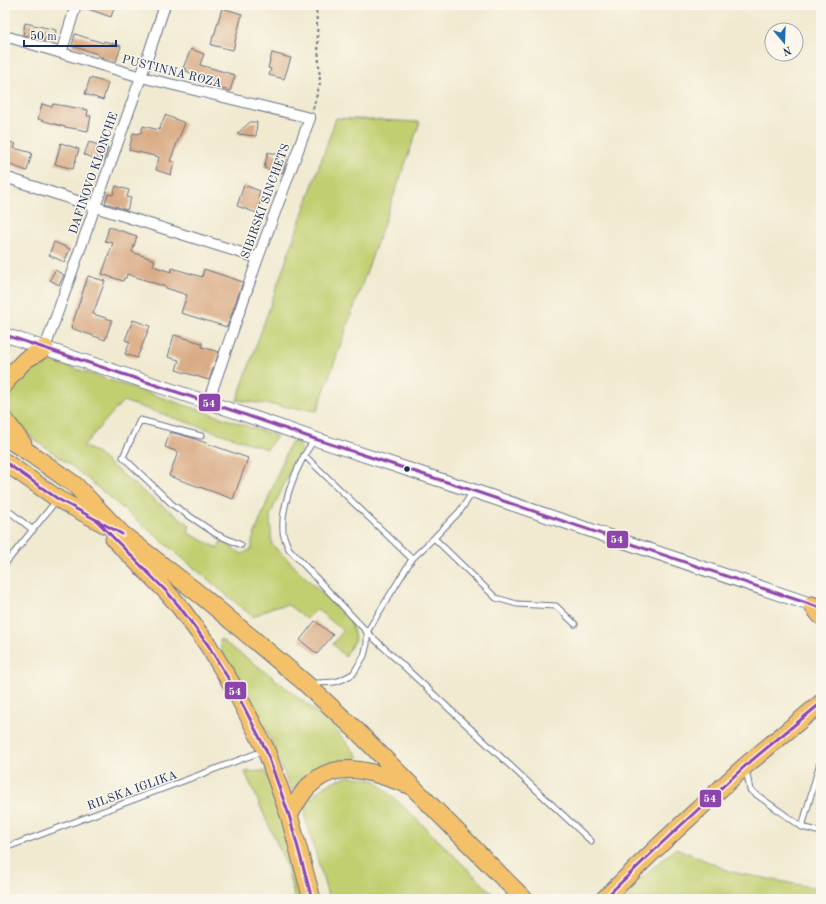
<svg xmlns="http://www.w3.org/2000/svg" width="826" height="904" font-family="'Old Standard TT',serif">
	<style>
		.green { fill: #c2cf71; stroke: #6e7f68 }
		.building { fill: #d9aa84 }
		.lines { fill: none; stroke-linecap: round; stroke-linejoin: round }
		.service-casing { stroke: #667086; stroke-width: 7 }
		.minor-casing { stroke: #667086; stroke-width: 12 }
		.tertiary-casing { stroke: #667086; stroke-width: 15 }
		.primary-casing { stroke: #667086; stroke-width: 19 }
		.path { stroke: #667086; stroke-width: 2; stroke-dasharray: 3 3; stroke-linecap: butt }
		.service { stroke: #fff; stroke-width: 5 }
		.minor { stroke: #fff; stroke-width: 10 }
		.tertiary { stroke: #fff; stroke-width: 13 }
		.primary { stroke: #f4c16a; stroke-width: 17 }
		.bus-1-casing { stroke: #fbf7ec; stroke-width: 6 }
		.bus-1 { stroke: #8e44ad; stroke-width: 3 }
		.bus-dot { fill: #1b2f5e; stroke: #fbf7ec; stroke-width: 1.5 }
		.labels { text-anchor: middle; stroke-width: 3; stroke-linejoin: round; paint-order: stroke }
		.street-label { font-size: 12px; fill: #1b2f5e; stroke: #fbf7ec }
		.line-badge { stroke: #fbf7ec; stroke-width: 1.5 }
		.badge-label { font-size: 11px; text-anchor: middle; font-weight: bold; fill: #fff }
	</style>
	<rect width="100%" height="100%" fill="#fbf7ec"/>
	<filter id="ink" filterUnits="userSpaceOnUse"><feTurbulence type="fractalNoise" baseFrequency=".025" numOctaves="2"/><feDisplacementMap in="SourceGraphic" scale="8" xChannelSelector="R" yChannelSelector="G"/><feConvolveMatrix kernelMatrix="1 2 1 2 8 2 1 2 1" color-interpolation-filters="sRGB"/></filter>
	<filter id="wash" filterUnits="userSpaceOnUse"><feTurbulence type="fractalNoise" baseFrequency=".012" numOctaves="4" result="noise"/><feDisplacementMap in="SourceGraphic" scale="16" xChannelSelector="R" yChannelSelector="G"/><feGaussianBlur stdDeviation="0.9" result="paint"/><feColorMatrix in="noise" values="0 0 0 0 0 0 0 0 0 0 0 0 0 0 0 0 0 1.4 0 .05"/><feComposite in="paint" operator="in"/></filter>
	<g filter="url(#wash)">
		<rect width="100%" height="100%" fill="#f1ead1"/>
		<path class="green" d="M336 118 420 122 317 411 237 400Z
			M46 359 277 436 267 449 123 401 83 446 95 452 151 498 190 525 188 533 218 548 221 541 242 554 252 549V541L289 445 295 441 300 444 302 450 284 484 270 516 272 545 278 550 350 621 353 629 355 639 345 657 333 644 343 631 317 609 307 619 288 605 273 607 253 617 73 467 17 427 8 408 12 386 24 370Z
			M220 639 270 675 329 722 359 757 334 764 309 776 291 790 269 736 244 685 221 651Z
			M265 771 273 788 306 899H295L286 864 245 772Z
			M349 776 375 780 431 833 498 899H329L305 817 307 802 319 790 332 782Z
			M676 848 732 872 821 889V899H617Z"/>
		<g id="blocks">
			<path class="building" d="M82 5H115L111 17 82 7Z
				M222 8 242 14 233 50 211 45 213 36H214Z
				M25 23 56 30 54 42 23 35Z
				M75 34 103 43 104 41 121 46 116 62 98 56V54L72 46Z
				M191 49 204 54 200 65 235 75 230 91 210 86 211 81 186 71 187 69 183 68Z
				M272 53 291 58 284 79 269 75 271 69 268 68Z
				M90 78 108 83 103 100 85 94Z
				M42 104 52 107 53 104 88 110 87 116H91L88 131 65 127 38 119Z
				M165 115 185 123 170 161 174 162 171 175 156 170 159 157 129 150 133 133 138 134 139 133H141L143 126 159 130Z
				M250 122H257L256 136 237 134Z
				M5 140 16 144 14 148 32 153 27 171 8 164 6 170 5 169Z
				M89 142 108 148 104 161 84 155Z
				M61 143 79 149 73 169 55 164Z
				M268 152 287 157 283 173 264 168Z
				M244 185 260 191 258 196 260 197 259 199 261 200 257 213 237 206Z
				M116 186 129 190 127 197 131 198 127 210 105 203 108 194 113 195Z
				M109 227 137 236 132 252 155 260 153 266 171 272 172 268 202 277 204 269 243 282 227 327 181 313 187 295 166 288V287L127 274 126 278H124L123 281 102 274 113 243 105 241Z
				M54 242 70 249 64 262 49 255Z
				M55 270 64 275 59 285 50 280Z
				M88 276 105 281 93 314 112 320 105 340 71 328Z
				M133 320 150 326 137 358 125 354 130 342 125 340Z
				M174 335 202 343V347L219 352 209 380 176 370 179 360 168 357Z
				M170 432 192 438 248 458 233 499 169 476 178 452 165 447Z
				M315 621 333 635 317 654 300 640Z"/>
		</g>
	</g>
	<g filter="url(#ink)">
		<use href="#blocks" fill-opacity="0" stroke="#667086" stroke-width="1"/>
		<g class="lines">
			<defs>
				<path id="service" d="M201 436 140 420 123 457 173 505 216 534 241 545
					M314 440C311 445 307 450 304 456 293 476 281 508 283 531 283 537 287 543 289 549L367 632 591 841
					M304 455 412 559
					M5 508 33 530
					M434 538 496 598 517 604 556 606 575 624
					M5 564 56 501
					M312 683H318L335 682 341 680 353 674 364 656 367 644V632L412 559 434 538 460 511 473 492
					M746 769 750 790 802 827 821 832
					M802 827 821 759
					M5 848 263 751"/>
				<path id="minor" d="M5 36 141 77 310 118 258 258 208 402
					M61 53 76 5
					M5 177 95 207 258 258
					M45 348 141 77 165 5"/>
				<path id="tertiary" d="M5 335 234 411 315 439 474 491 821 608"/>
				<path id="primary" d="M5 384 11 375 25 360 45 348
					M5 420 23 444
					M5 437 31 454 75 485 122 534 203 597 304 682 357 731 524 899
					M5 462 58 499 106 525
					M114 539 167 592 179 606 208 645 234 688 266 750 289 815 312 899
					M812 605 821 616
					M289 815C294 807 299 797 306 789 335 756 371 772 406 784
					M604 899 664 841 745 766 821 703"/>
			</defs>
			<use href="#service" class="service-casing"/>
			<use href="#minor" class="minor-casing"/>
			<use href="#tertiary" class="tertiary-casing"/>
			<use href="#primary" class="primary-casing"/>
			<path class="path" d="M313 109 320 83 316 5"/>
			<use href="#service" class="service"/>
			<use href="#minor" class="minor"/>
			<use href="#tertiary" class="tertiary"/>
			<use href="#primary" class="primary"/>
			<defs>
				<path id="bus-1" d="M5 335 234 411 315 439 474 491 821 608
					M5 462 58 499 122 534
					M95 519 167 592 179 606 208 645 234 688 266 750 289 815 312 899
					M604 899 664 841 745 766 821 703"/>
			</defs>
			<use href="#bus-1" class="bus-1-casing"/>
			<use href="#bus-1" class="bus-1"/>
		</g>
	</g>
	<circle class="bus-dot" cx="407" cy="469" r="3.5"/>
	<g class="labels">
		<g class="street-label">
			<text transform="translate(172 71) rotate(14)" y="4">PUSTINNA ROZA</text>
			<text transform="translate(93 173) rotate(-71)" y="4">DAFINOVO KLONCHE</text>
			<text transform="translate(265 201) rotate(-70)" y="4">SIBIRSKI SINCHETS</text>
			<text transform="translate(132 790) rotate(-20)" y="4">RILSKA IGLIKA</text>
		</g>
	</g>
	<g class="line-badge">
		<rect x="198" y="393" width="23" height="19" rx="4" fill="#8e44ad"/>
		<rect x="606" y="530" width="23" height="19" rx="4" fill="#8e44ad"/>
		<rect x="224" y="681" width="23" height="19" rx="4" fill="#8e44ad"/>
		<rect x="699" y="789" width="23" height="19" rx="4" fill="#8e44ad"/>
	</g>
	<g class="badge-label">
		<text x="209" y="407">54</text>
		<text x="617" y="543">54</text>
		<text x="235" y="695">54</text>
		<text x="710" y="802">54</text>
	</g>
	<rect width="826" height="904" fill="none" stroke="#fbf7ec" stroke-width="20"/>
	<g transform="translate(784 42) rotate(161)"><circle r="19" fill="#fbf7ec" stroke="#a1a7b3"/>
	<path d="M0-3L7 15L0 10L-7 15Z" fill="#1f6fb2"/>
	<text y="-6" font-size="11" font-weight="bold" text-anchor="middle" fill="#1b2f5e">N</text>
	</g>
	<path d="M24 40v6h92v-6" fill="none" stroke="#1b2f5e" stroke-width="2"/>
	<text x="30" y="40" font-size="12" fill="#1b2f5e" stroke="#fbf7ec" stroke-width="3" paint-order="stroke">50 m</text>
</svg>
